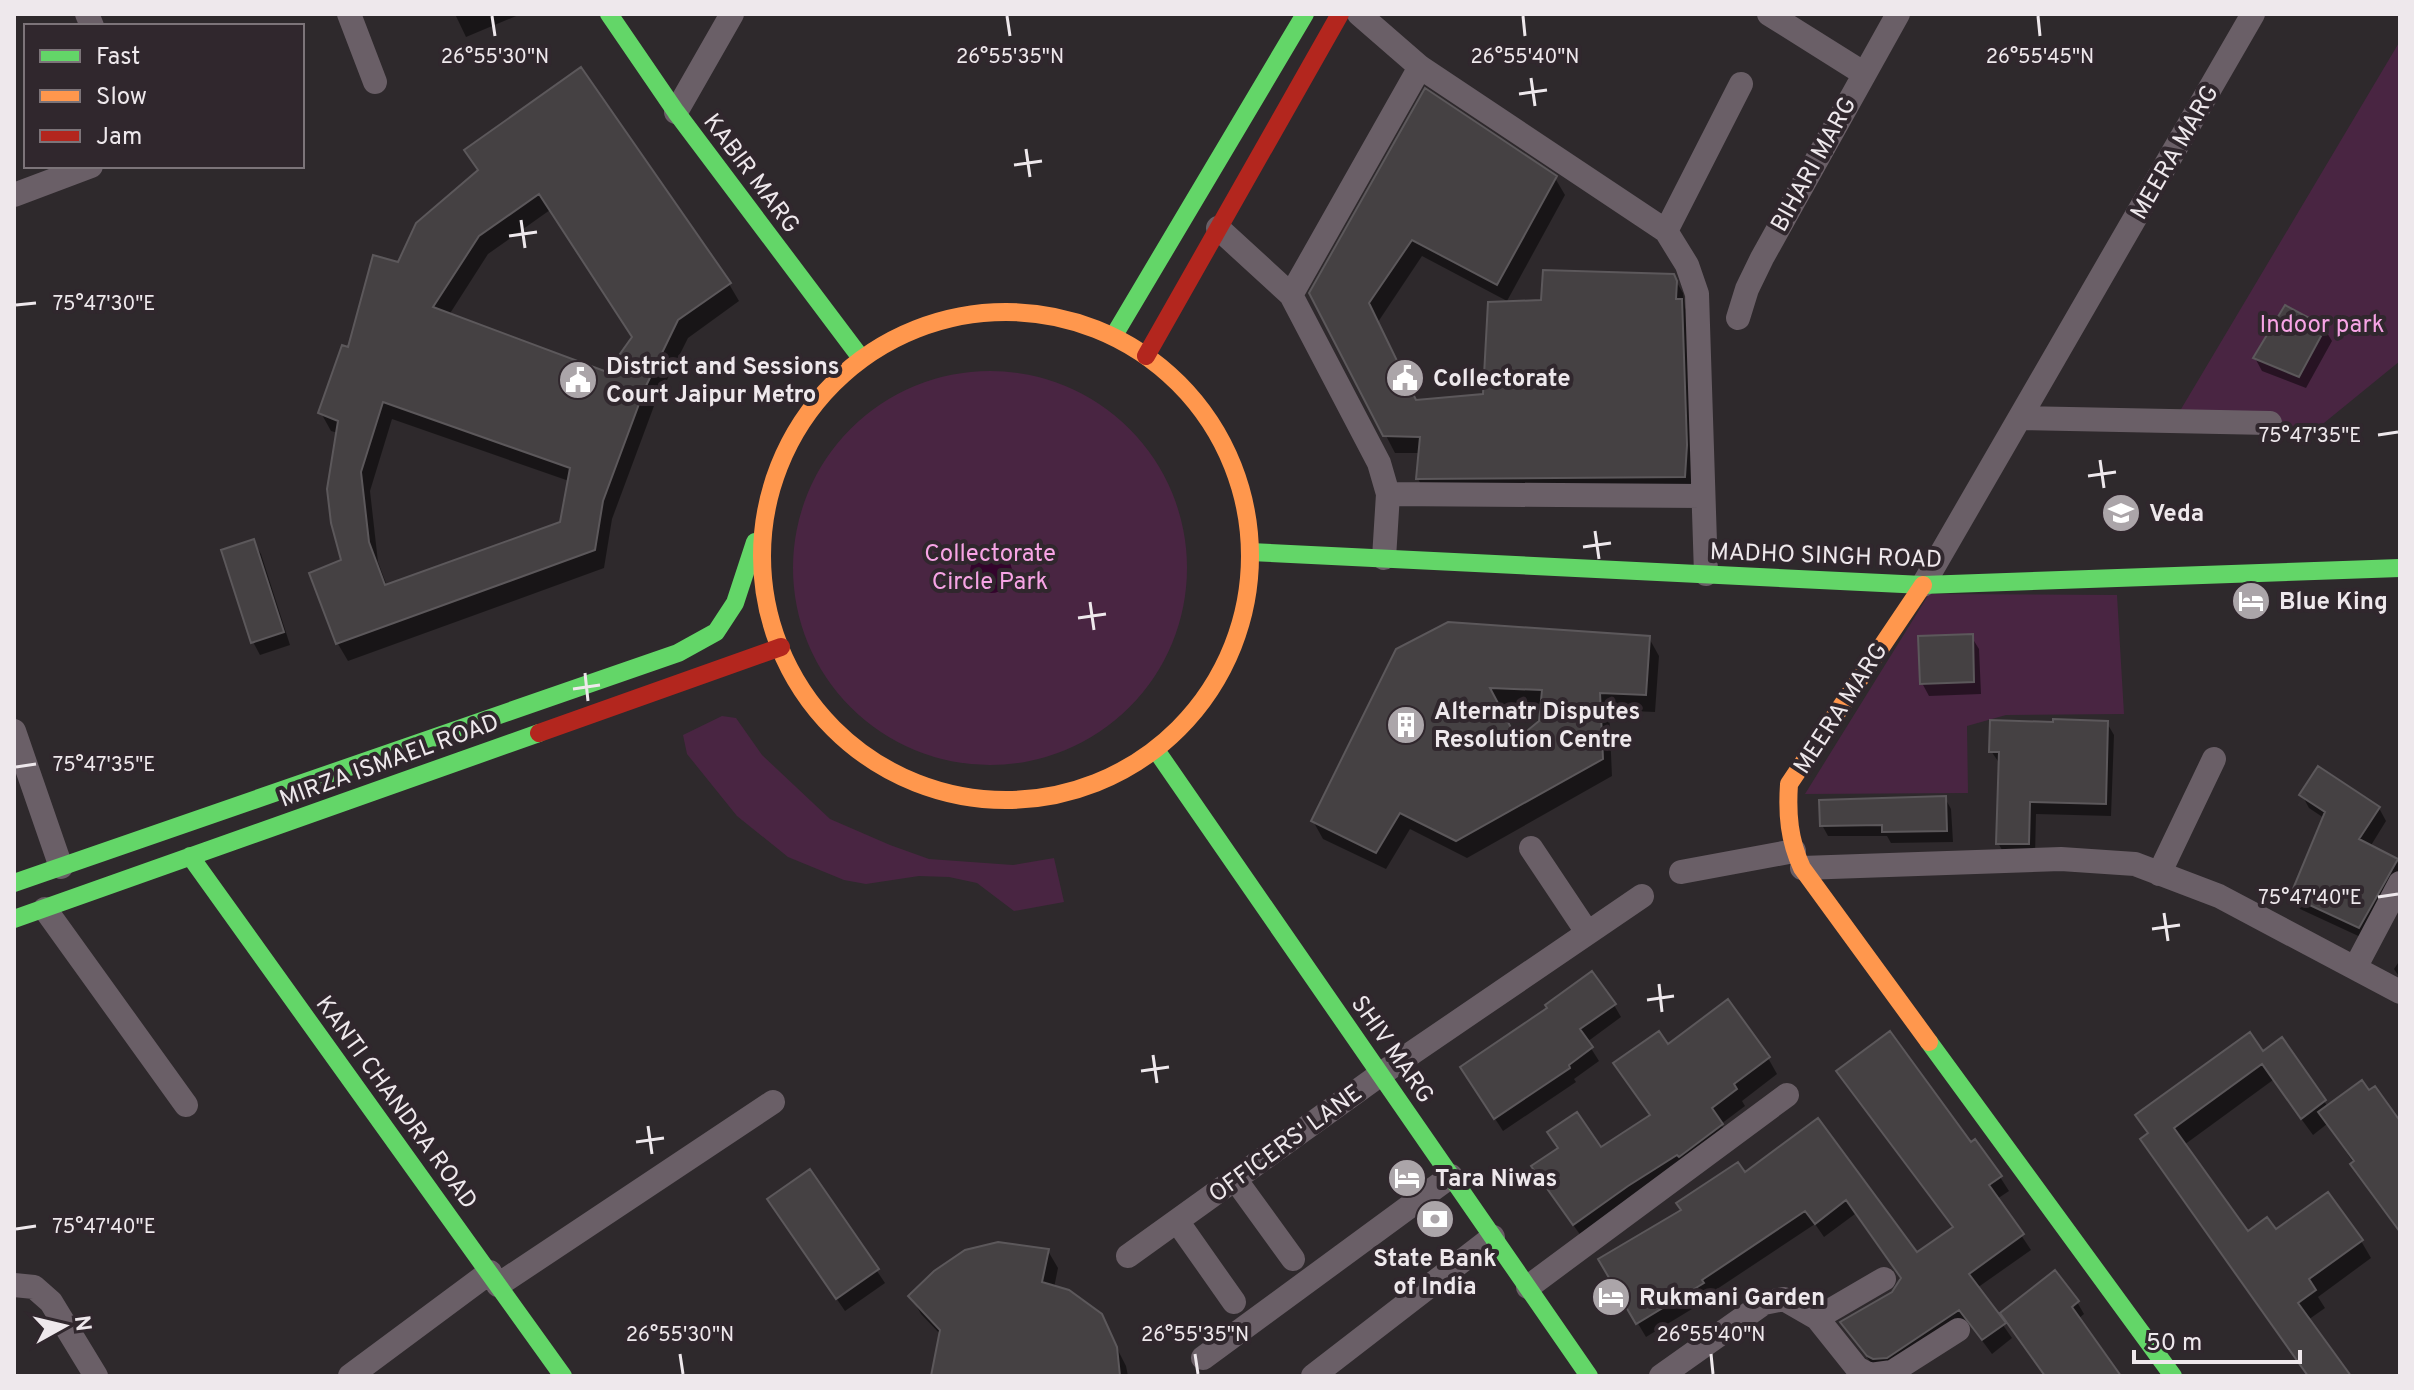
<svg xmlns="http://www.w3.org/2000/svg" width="2414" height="1390" font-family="Overpass,sans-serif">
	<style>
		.green { fill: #492542 }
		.water { fill: #33042c }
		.shadow { fill: #0007; fill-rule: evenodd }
		.building { fill: #454143; stroke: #5c585b; stroke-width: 2; fill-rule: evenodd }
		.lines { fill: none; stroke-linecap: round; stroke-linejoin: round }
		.street { stroke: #6a5f67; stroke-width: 24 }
		.fast { stroke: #63d668; stroke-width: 18 }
		.slow { stroke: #ff974d; stroke-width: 18 }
		.jam { stroke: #b3261e; stroke-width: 18 }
		.ticks { fill: none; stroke: #eee8ec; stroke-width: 3 }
		.labels { text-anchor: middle; stroke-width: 8; stroke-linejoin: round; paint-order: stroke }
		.street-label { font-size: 24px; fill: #eee8ec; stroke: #30272d }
		.park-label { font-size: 24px; fill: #f7a4e5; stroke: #30272d }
		.poi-label { font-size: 24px; font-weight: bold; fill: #eee8ec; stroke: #30272d; text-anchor: start }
		.ticks-label { font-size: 20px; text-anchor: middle; fill: #eee8ec; stroke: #30272d; stroke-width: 8; stroke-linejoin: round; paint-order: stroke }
	</style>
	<rect width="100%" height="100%" fill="#2e292c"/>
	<path class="green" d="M2400 41V361L2308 436 2171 426Z
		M793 568a197 197 0 1 1 394 0a197 197 0 1 1-394 0Z
		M1929 594 2117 595 2124 714 2006 715 1967 726 1968 793 1805 794Z
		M722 716 736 718 762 755 830 819 890 845 929 859 1013 865 1054 858 1064 902 1014 911 977 883 949 877 919 876 866 884 844 880 788 857 737 816 687 754 683 735Z"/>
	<path class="water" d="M970 572a21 21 0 1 1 42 0a21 21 0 1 1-42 0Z"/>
	<path class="shadow" d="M455 14H521L466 37Z
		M1426 91 1555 178 1565 195 1507 301 1422 256 1378 322 1417 402 1485 396 1543 302 1673 276 1683 293 1685 308 1691 318 1694 494 1428 496 1418 479 1420 453H1395L1312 293Z
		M466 150 729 284 739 301 688 338 654 406 612 519 604 568 348 661 338 644 312 574 343 561 338 433 331 431 321 413 349 350 399 264 479 172ZM550 210 634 338 608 375 449 315 488 254ZM392 419 569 481 561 523 387 586 378 562 370 491Z
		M2324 328 2332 341 2306 388 2262 371 2255 358Z
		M253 541 261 554 290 645 260 655 253 642Z
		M1971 636 1979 649 1981 694 1929 696 1922 683Z
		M1649 638 1659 656 1655 712 1609 710 1612 776 1467 858 1410 829 1386 869 1323 839 1313 821 1398 650ZM1498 705 1543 707 1541 722 1517 741Z
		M2107 723 2114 735 2111 816 2036 814 2035 856 2005 855 1998 843 2000 764 1991 751Z
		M2302 795 2379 808 2386 821 2370 847 2396 860 2400 867V880L2367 940 2300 909 2292 896 2324 818 2309 808Z
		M1945 798 1951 809 1953 842 1891 843 1887 836H1828L1822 825Z
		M2400 960V978L2394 969Z
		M1614 1005 1621 1017 1587 1042 1599 1061 1574 1079 1576 1082 1503 1131 1470 1080Z
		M2281 1040 2328 1107 2400 1124V1231L2327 1124 2313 1135 2273 1080 2184 1145 2248 1234 2276 1232 2361 1241 2371 1258 2318 1297 2325 1308 2308 1320 2349 1376H2308L2152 1157 2142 1139 2149 1135 2137 1116 2263 1054Z
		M1667 1047 1768 1058 1777 1074 1742 1101 1745 1106 1721 1124 1731 1141 1584 1240 1543 1183 1651 1117Z
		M1847 1086 1970 1145 2000 1177 2009 1191 1997 1199 2031 1250 1977 1288 2012 1338 1992 1354 1969 1323 1895 1372 1877 1371 1842 1323 1893 1293 1902 1280 1855 1214 1824 1237 1815 1224 1708 1295 1710 1298 1646 1337 1600 1260 1745 1175 1817 1121 1917 1255 1954 1228Z
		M810 1171 885 1283 845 1311 777 1212Z
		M1048 1251 1058 1268 1054 1288 1100 1315 1126 1366 1128 1376H933L941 1335 921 1314 911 1296Z
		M2077 1302 2084 1314 2078 1319 2118 1376H2046L2009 1325Z"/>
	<path class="building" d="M581 67 731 283 678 320 645 388 603 501 595 550 336 644 309 573 341 560 331 523 327 489 338 421 318 413 342 345 348 347 373 255 398 262 416 223 478 170 464 150ZM539 194 632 337 607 372 433 307 479 236ZM383 402 570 468 560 522 385 585 369 542 361 472Z
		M1425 88 1557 176 1497 285 1412 240 1369 303 1416 400 1483 394 1488 302 1541 300 1543 270 1674 274 1677 281 1676 299H1682L1687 445 1685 477 1416 479 1420 437 1383 436 1309 293Z
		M2285 305 2326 327 2299 377 2253 358Z
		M254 539 284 632 251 643 221 550Z
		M1448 622 1650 636 1646 695 1600 693 1603 759 1456 841 1400 813 1376 853 1311 821 1396 649ZM1490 688 1542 690 1539 721 1517 739Z
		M1973 634 1974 682 1920 684 1918 636Z
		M2053 719 2108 721 2106 804 2030 802 2029 844H1996L1999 752H1989L1990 720 2053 722Z
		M2318 766 2380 807 2359 839 2398 859 2359 928 2290 896 2325 812 2299 795Z
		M1946 796 1947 831 1882 832V825L1820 826 1819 800Z
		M1592 971 1616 1004 1580 1029 1593 1047 1569 1065 1570 1068 1494 1119 1460 1067 1547 1008 1545 1005Z
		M1728 999 1770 1057 1734 1084 1737 1089 1712 1108 1723 1124 1679 1157 1677 1155 1628 1186 1573 1225 1531 1166 1558 1148 1547 1132 1577 1112 1601 1147 1650 1115 1613 1063 1659 1031 1668 1044Z
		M1890 1031 1971 1142 1975 1139 2002 1176 1989 1185 2024 1234 1969 1274 2006 1323 1982 1340 1959 1310 1887 1358 1873 1359 1867 1356 1840 1322 1892 1292 1901 1278 1846 1200 1815 1224 1805 1211 1702 1280 1704 1283 1636 1324 1598 1259 1681 1210 1676 1203 1738 1162 1745 1172 1818 1118 1917 1252 1953 1227 1836 1071Z
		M2250 1032 2263 1051 2282 1037 2326 1100 2301 1119 2262 1064 2174 1128 2248 1231 2267 1217 2276 1229 2328 1192 2363 1240 2309 1279 2316 1290 2298 1303 2351 1376H2308L2140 1139 2148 1133 2135 1115Z
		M2362 1080 2369 1090 2375 1086 2400 1121V1232L2350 1164 2354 1161 2318 1112Z
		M810 1169 879 1269 836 1299 767 1199Z
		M998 1242 1049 1249 1042 1282 1069 1290 1102 1314 1117 1347 1120 1376H931L940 1330 908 1296 934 1271 965 1250Z
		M2055 1270 2079 1301 2072 1307 2121 1376H2045L2000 1313Z"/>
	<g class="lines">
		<path class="street" d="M87 14 92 26
			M349 14 375 82
			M1359 14 1420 67 1666 231 1687 265 1697 294 1706 574
			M1769 14 1863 73
			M676 112 732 14
			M14 195 91 166
			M1218 228 1291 295 1379 463 1388 494 1384 558
			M1666 231 1741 84
			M1291 295 1420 67
			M1738 318 1747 289 1762 258 1898 14
			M2022 418 2270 423
			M1388 494 1702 496
			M1923 585 2253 14
			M14 731 61 867
			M1531 848 1587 932
			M1802 868 2061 859 2135 864 2219 896 2400 992
			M1681 872 1794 851
			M2159 874 2214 759
			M45 909 186 1105
			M2355 968 2400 883
			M1235 1179 1293 1259
			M1177 1221 1234 1302
			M1128 1256 1381 1074 1642 896
			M14 1285 34 1287 51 1302 96 1376
			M498 1285 773 1102
			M1528 1287 1787 1095
			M1817 1318 1884 1279
			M1203 1358 1451 1176
			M350 1376 490 1272
			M1313 1376 1493 1237
			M1661 1376 1764 1303 1784 1299 1817 1318 1857 1368 1870 1375 1892 1372 1958 1330"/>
		<path class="fast" d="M609 14 676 112 861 358
			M1116 332 1305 14
			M1250 552 1923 585 2400 568
			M1156 750 1589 1376
			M190 856 563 1376
			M14 883 678 653 716 632 735 603 755 542
			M14 919 539 733
			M1929 1042 2173 1376"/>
		<path class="slow" d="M762 556a244 244 0 1 1 488 0a244 244 0 1 1-488 0Z
			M1923 585 1789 784C1787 814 1789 840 1802 868L1929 1042"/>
		<path class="jam" d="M1146 356 1340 14
			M539 733 781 647"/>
	</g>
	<path class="ticks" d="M492 16 495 36M1007 16 1010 36M1523 16 1525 36M2038 16 2040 36M1531 78 1535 106M1519 94 1547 90M1026 149 1030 177M1014 165 1042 161M521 220 525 248M509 236 537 232M16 305 36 303M2378 435 2398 432M2100 460 2104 488M2088 476 2116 472M1595 531 1599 559M1583 547 1611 543M1090 602 1094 630M1078 618 1106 614M585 673 588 701M573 689 600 685M16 767 36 764M2378 897 2398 894M2164 913 2168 941M2152 929 2180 925M1659 984 1662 1012M1647 1000 1674 996M1153 1055 1157 1083M1141 1071 1169 1067M648 1126 652 1154M636 1142 664 1138M16 1229 36 1226M680 1354 683 1374M1195 1354 1198 1374M1711 1354 1713 1374"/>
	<defs>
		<symbol id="civic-disc" viewBox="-11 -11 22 22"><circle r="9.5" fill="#aba5a9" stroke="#30272d"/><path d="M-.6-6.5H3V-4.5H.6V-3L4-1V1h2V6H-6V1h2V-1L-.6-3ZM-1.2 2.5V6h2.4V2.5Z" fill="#fff"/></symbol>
		<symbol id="school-disc" viewBox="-11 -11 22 22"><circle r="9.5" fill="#aba5a9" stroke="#30272d"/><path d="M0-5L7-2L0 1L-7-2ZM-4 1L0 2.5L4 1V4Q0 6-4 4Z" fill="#fff"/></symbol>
		<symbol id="hotel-disc" viewBox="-11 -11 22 22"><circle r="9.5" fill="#aba5a9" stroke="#30272d"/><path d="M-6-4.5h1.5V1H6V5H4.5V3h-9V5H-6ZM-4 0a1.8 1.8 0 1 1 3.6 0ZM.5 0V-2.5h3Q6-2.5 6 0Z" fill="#fff"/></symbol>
		<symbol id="building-disc" viewBox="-11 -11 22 22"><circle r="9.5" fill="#aba5a9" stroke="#30272d"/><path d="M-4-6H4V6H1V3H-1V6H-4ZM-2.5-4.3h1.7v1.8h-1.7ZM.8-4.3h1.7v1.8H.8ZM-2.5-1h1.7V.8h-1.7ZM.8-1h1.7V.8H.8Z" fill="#fff"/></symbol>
		<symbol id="bank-disc" viewBox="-11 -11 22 22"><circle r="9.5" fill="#aba5a9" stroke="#30272d"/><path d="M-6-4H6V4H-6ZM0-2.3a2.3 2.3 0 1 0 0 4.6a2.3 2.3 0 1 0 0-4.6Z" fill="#fff"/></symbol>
	</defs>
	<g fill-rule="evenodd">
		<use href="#civic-disc" x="1383" y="356" width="44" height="44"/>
		<use href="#civic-disc" x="556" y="358" width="44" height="44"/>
		<use href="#school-disc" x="2099" y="491" width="44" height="44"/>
		<use href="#hotel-disc" x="2229" y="579" width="44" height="44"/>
		<use href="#building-disc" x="1384" y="703" width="44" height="44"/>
		<use href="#hotel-disc" x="1385" y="1156" width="44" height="44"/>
		<use href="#bank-disc" x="1413" y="1197" width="44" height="44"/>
		<use href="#hotel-disc" x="1589" y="1275" width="44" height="44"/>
	</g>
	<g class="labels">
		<g class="street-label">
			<text transform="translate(2174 152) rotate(-60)" y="8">MEERA MARG</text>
			<text transform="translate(1813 164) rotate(-61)" y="8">BIHARI MARG</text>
			<text transform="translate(752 173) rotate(53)" y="8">KABIR MARG</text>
			<text transform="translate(1826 555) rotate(2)" y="8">MADHO SINGH ROAD</text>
			<text transform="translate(1840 708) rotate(-57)" y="8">MEERA MARG</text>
			<text transform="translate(389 760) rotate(-20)" y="8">MIRZA ISMAEL ROAD</text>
			<text transform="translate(1393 1049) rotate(55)" y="8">SHIV MARG</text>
			<text transform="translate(397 1102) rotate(54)" y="8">KANTI CHANDRA ROAD</text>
			<text transform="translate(1285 1143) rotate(-36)" y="8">OFFICERS' LANE</text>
		</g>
		<g class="park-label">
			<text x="2322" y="332">Indoor park</text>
			<text x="990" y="561">Collectorate<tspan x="990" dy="28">Circle Park</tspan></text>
		</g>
		<g class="poi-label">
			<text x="606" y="374">District and Sessions<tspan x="606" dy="28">Court Jaipur Metro</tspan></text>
			<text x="1433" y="386">Collectorate</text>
			<text x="2149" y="521">Veda</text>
			<text x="2279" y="609">Blue King</text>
			<text x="1434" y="719">Alternatr Disputes<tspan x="1434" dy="28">Resolution Centre</tspan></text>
			<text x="1435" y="1186">Tara Niwas</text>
			<text x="1435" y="1266" text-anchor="middle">State Bank<tspan x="1435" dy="28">of India</tspan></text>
			<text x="1639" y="1305">Rukmani Garden</text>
		</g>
	</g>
	<g class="ticks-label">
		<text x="495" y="63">26°55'30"N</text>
		<text x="1010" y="63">26°55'35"N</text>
		<text x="1525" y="63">26°55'40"N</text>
		<text x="2040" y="63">26°55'45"N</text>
		<text x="104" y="310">75°47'30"E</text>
		<text x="2310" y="442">75°47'35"E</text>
		<text x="104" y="771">75°47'35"E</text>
		<text x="2310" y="904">75°47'40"E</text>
		<text x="104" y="1233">75°47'40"E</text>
		<text x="680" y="1341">26°55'30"N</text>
		<text x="1195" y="1341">26°55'35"N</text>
		<text x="1711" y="1341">26°55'40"N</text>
	</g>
	<rect width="2414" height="1390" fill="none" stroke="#eee8ec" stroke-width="32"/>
	<rect x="24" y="24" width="280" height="144" fill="#30272d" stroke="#7c7479" stroke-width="2"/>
	<rect x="40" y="50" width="40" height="12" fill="#63d668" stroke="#7c7479" stroke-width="2"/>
	<text x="96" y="64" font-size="24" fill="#eee8ec">Fast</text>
	<rect x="40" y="90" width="40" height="12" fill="#ff974d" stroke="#7c7479" stroke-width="2"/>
	<text x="96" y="104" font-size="24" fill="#eee8ec">Slow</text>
	<rect x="40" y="130" width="40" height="12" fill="#b3261e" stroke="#7c7479" stroke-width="2"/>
	<text x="96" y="144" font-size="24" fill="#eee8ec">Jam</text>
	<g transform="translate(64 1326) rotate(82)" stroke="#30272d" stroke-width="6" paint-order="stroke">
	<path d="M0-6L14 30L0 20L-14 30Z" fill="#eee8ec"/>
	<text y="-12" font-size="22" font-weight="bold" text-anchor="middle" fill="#eee8ec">N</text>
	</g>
	<path d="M2134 1350v12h166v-12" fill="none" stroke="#eee8ec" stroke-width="4"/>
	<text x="2146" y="1350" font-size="24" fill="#eee8ec" stroke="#30272d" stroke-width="6" paint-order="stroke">50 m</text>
</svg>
